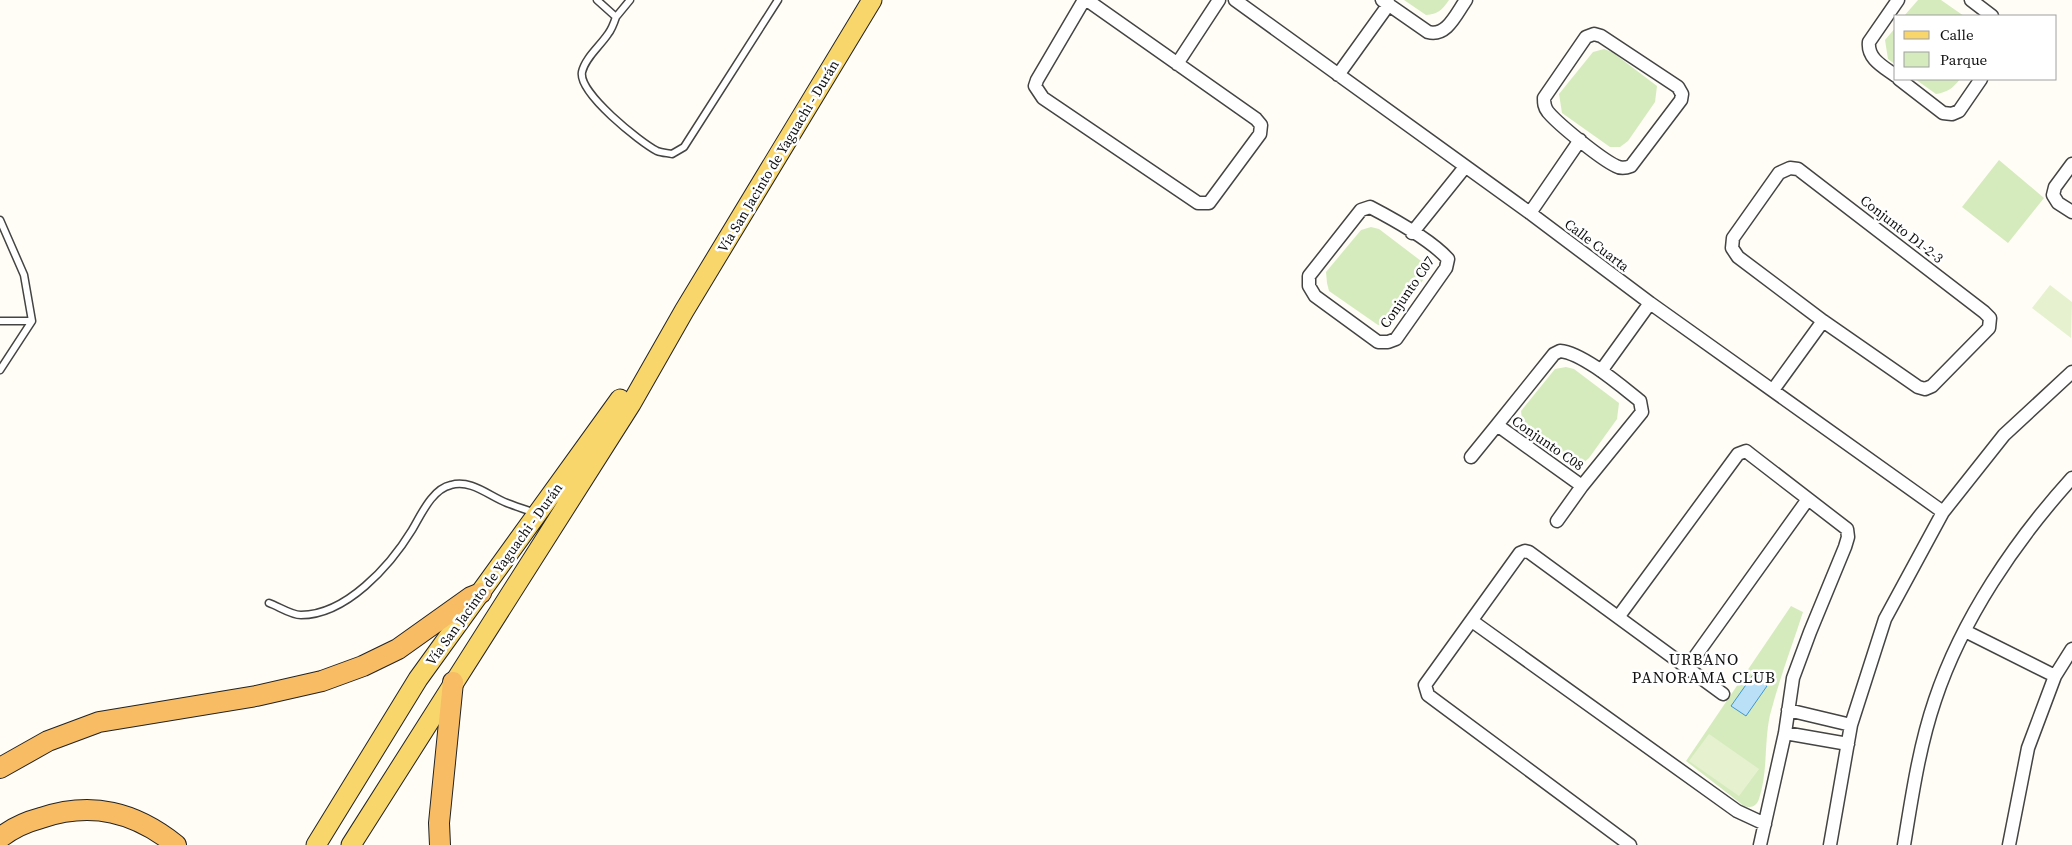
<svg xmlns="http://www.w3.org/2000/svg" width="2072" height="845" font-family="'Source Serif 4',serif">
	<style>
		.green { fill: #d5ebbd }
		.pitch { fill: #e6f2cf }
		.water { fill: #b9e0f7; stroke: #3f96cf }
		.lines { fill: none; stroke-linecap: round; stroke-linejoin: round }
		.service-casing { stroke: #444; stroke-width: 9 }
		.minor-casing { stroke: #444; stroke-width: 15 }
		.primary-casing { stroke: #222; stroke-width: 21 }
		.trunk-casing { stroke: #222; stroke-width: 22 }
		.service { stroke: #fff; stroke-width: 6 }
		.minor { stroke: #fff; stroke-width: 12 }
		.primary { stroke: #f9d66b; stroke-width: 19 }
		.trunk { stroke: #f7bc64; stroke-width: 20 }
		.labels { text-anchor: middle; stroke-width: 5; stroke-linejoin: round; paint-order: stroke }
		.street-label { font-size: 14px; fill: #111; stroke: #fff }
		.quarter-label { font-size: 16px; letter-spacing: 1px; fill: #111; stroke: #fff }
	</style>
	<rect width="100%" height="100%" fill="#fffdf5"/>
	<path class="green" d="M1404 0H1449C1442 10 1438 14 1426 15Z
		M1918 0H1941L1964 16H1904Z
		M1896 27V65L1888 59 1885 40Z
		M1604 49 1612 52 1657 86 1655 102 1628 141 1620 147H1610L1562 113 1559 94 1593 52Z
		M1915 79H1960C1953 88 1948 92 1936 94Z
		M1999 160 2044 198 2008 243 1962 207Z
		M1371 227 1379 229 1425 264 1423 280 1395 319 1387 324 1378 325 1329 291 1327 283 1326 272 1361 230Z
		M1566 367 1574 369 1619 403 1617 419 1589 458 1582 464 1572 465 1523 430 1521 411 1555 369Z
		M1791 606 1803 612C1792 646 1779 680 1770 715 1764 742 1768 772 1759 799 1756 807 1751 808 1744 806L1686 761Z"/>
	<path class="pitch" d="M2050 285 2072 302 2071 338 2032 308Z
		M1709 734 1759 769 1739 796 1689 761Z"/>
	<path class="water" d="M1755 672 1759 675 1757 679 1767 686 1746 716 1731 706Z"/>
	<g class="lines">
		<defs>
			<path id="service" d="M597 0 616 17C614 23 612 29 608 34 600 46 585 58 582 72 578 93 640 142 657 151 662 153 668 153 672 154L684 147 778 0
				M616 17 630 0
				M0 220 24 275 32 321 0 370
				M0 321H32
				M269 603C278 606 291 615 301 615 346 615 390 566 412 530 421 515 432 489 451 485 471 479 489 496 507 503 517 507 527 510 536 513"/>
			<path id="minor" d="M1084 0 1037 80 1035 86 1043 98 1198 203H1209L1260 134 1261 125 1256 119 1087 0
				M1235 0 1530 213 1650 303 1943 512
				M1382 0 1428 32C1447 37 1456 14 1466 0
				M1971 0 1992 16
				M1594 34 1601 36 1678 87 1682 94 1681 100 1631 166C1626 168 1621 169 1616 166 1601 159 1559 125 1548 112 1544 107 1544 103 1544 98L1586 37Z
				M1177 64 1219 0
				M1338 75 1389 4
				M1896 76C1884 67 1867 59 1869 42L1898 0
				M1899 79 1943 113 1952 114 1959 111 1981 79
				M2072 164 2055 187 2053 195 2058 203 2072 212
				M1790 168 1798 169 1984 312 1990 318 1989 328 1932 386 1925 389 1918 387 1823 321 1738 257 1732 248 1733 238 1779 173Z
				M1370 207C1393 219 1431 240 1448 259L1446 268 1396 339 1388 342H1378L1315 296 1309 286V276L1361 210Z
				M1530 213 1580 140
				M1412 233 1465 167
				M1560 351C1583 353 1621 386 1640 401L1642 412 1582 486 1497 425 1554 354Z
				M1601 371 1650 303
				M1773 390 1823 321
				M1471 457 1497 425
				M1557 521 1582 486
				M1619 616 1738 454 1746 451 1751 455 1847 529 1848 537 1845 547 1810 632 1793 678 1785 733 1760 845
				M1472 621 1737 811 1765 824
				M1965 631 2055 676
				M1687 668 1808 499
				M1788 710 1851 725
				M1785 733 1848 744
				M1630 845 1428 695 1425 685 1520 553 1525 551 1529 552 1723 694
				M1830 845 1851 725 1885 619 1943 512 2004 435 2072 372
				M1904 845C1912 796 1919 747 1935 700 1962 619 2015 541 2072 478
				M2009 845 2028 748 2055 676 2072 649"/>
			<path id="primary" d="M316 845 418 679 620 399
				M351 845 631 404 684 311 872 0"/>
			<path id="trunk" d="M0 768 48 741 99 722 256 696 322 681 363 666 398 649 471 597 481 593
				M0 838C11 829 26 822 41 818 92 801 135 812 176 845
				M440 845 439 823 453 682"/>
		</defs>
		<use href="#service" class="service-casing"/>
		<use href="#minor" class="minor-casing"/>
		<use href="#primary" class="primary-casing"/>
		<use href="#trunk" class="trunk-casing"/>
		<use href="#service" class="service"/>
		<use href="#minor" class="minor"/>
		<use href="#primary" class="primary"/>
		<use href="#trunk" class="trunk"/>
	</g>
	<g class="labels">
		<g class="street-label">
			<text transform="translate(778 156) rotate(-59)" y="5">Vía San Jacinto de Yaguachi - Durán</text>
			<text transform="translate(1902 229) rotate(38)" y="5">Conjunto D1-2-3</text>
			<text transform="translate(1597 245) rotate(37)" y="5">Calle Cuarta</text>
			<text transform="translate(1407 292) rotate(-55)" y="5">Conjunto C07</text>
			<text transform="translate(1548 443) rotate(35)" y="5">Conjunto C08</text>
			<text transform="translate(494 574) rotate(-54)" y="5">Vía San Jacinto de Yaguachi - Durán</text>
		</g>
		<g class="quarter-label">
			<text x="1704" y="665">URBANO<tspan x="1704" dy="18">PANORAMA CLUB</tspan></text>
		</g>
	</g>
	<rect x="1894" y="15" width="162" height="65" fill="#ffffff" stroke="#a0a0a0"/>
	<rect x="1904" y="31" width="25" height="8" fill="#f9d66b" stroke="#a0a0a0"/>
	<text x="1940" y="40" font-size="15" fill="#111111">Calle</text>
	<rect x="1904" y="52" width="25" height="15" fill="#d5ebbd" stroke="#a0a0a0"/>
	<text x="1940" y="65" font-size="15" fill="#111111">Parque</text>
</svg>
